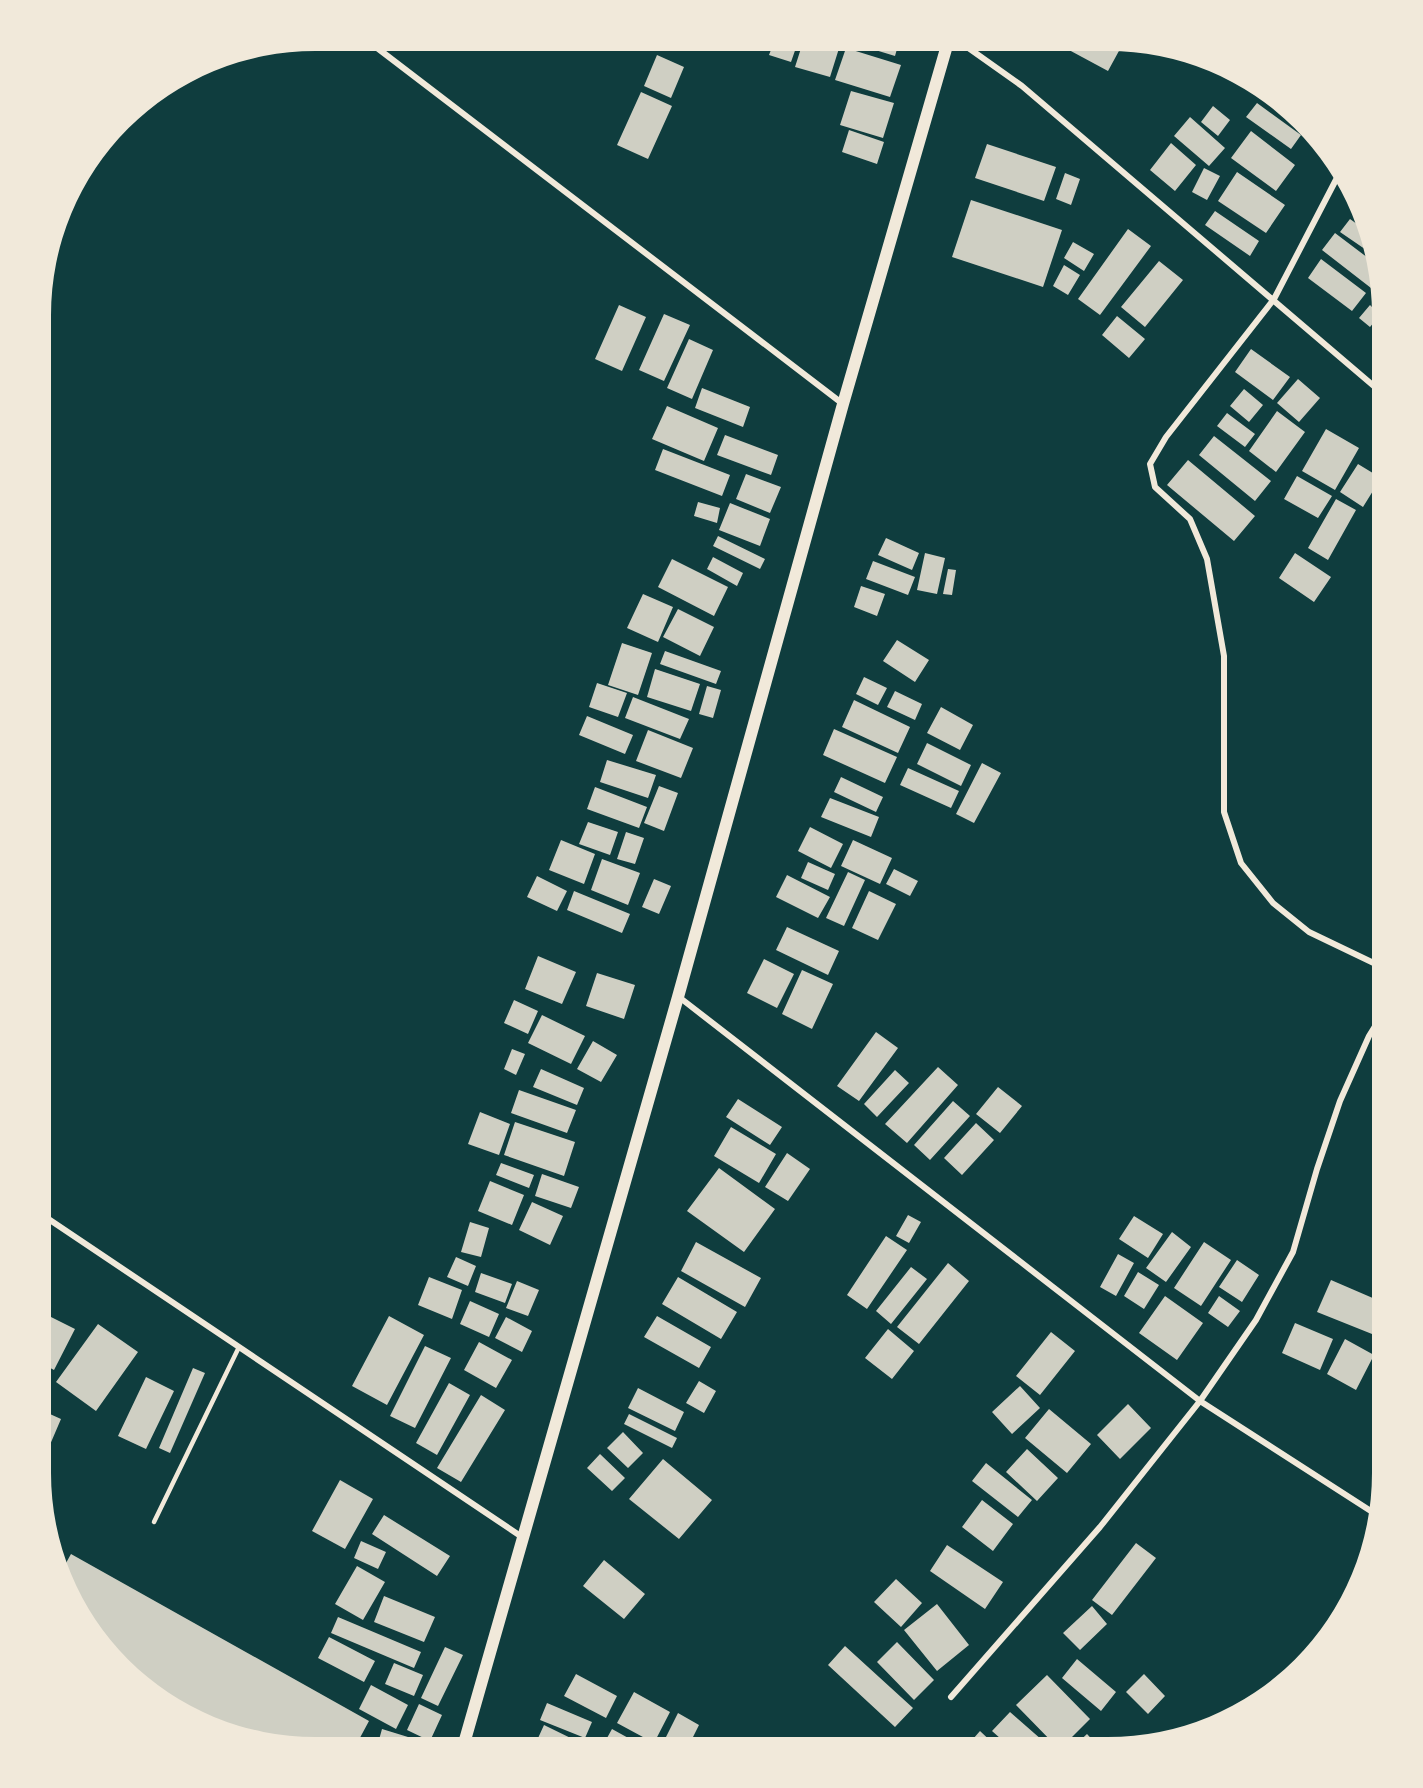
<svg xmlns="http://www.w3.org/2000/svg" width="1423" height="1788" font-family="'Exo 2',sans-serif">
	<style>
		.building { fill: #cfcfc3 }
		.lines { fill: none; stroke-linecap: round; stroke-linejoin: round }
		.service { stroke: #f1e9da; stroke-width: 4.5 }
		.minor { stroke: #f1e9da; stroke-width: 6 }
		.secondary { stroke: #f1e9da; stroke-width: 12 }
	</style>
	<rect width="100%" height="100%" fill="#0f3d3e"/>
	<path class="building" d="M774 42H798L791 62 769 55Z
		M803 42H841L830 77 795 67Z
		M849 42H899L895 56Z
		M1056 43H1109L1120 49 1108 71Z
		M846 48 901 65 890 97 835 80Z
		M657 55 684 67 671 98 644 86Z
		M851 91 894 103 883 138 840 125Z
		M1265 91 1279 106 1278 107 1262 96Z
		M641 92 672 106 648 159 617 145Z
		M1257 103 1301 135 1291 149 1246 117Z
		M1213 106 1230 120 1218 136 1201 122Z
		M1190 117 1225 148 1209 166 1174 136Z
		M849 130 884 142 877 164 842 152Z
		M1251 131 1295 165 1276 191 1231 158Z
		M1171 143 1196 165 1175 191 1150 170Z
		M987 144 1056 167 1044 201 975 178Z
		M1204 168 1220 176 1207 200 1192 192Z
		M1237 172 1285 205 1266 233 1218 201Z
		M1065 173 1080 179 1071 205 1056 199Z
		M971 200 1062 230 1043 287 952 257Z
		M1215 211 1259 241 1250 256 1205 225Z
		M1350 219 1368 232 1373 244 1375 256 1340 232Z
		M1128 229 1151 246 1100 315 1078 299Z
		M1335 233 1376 264 1380 295 1322 250Z
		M1073 242 1094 254 1084 271 1064 258Z
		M1321 259 1366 293 1352 311 1308 278Z
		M1159 261 1183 280 1145 327 1121 307Z
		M1064 265 1080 275 1068 295 1053 286Z
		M619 305 646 317 622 371 595 359Z
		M1370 305 1380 315 1370 327 1359 318Z
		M664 314 690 325 664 381 639 370Z
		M1117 316 1145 339 1129 358 1102 335Z
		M689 339 713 350 692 399 667 388Z
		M1251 349 1290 377 1273 400 1235 372Z
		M1298 379 1320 398 1299 422 1277 403Z
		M702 388 750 407 743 427 695 408Z
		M1244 389 1263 405 1249 422 1230 406Z
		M667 406 718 428 704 461 652 439Z
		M1277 411 1305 432 1276 472 1249 451Z
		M1227 413 1255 434 1245 447 1217 426Z
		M1326 429 1359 448 1335 490 1302 471Z
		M725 435 778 455 771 475 717 455Z
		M1214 436 1271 481 1255 501 1199 455Z
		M663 449 730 475 722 496 655 470Z
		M1188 460 1255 516 1234 541 1167 485Z
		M1358 464 1381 478 1363 507 1340 492Z
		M746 474 781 487 770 513 736 499Z
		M1297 476 1332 496 1318 518 1284 499Z
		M1336 499 1356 510 1328 560 1308 548Z
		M698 502 720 508 717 523 694 516Z
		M730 503 770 519 760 546 719 530Z
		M718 536 765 559 760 569 713 546Z
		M886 538 919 553 912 570 878 555Z
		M925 553 945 558 937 594 917 590Z
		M1295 553 1331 577 1314 602 1279 578Z
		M713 557 743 573 737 586 707 569Z
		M672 559 728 587 714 616 658 587Z
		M873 561 915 577 908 595 866 579Z
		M948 569 956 570 952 595 943 594Z
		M861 586 885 594 877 616 854 607Z
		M643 594 673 607 658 642 627 628Z
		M678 609 714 627 700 656 663 637Z
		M897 640 929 660 915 682 883 661Z
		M622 643 652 653 638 695 608 685Z
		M665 651 721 671 716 684 660 664Z
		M655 669 700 684 691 711 647 697Z
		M864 677 887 688 878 705 856 694Z
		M597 683 627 693 618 717 589 707Z
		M707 686 721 690 713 718 699 714Z
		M895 691 922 704 915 720 887 707Z
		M633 697 689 719 680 739 625 718Z
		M854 700 910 727 898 753 842 727Z
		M941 707 973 725 960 750 927 733Z
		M587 716 633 735 625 754 579 735Z
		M834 729 897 757 885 783 823 755Z
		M648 730 693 748 681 778 636 761Z
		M927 743 971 765 961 786 917 764Z
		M607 760 656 775 648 798 600 782Z
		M982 763 1001 773 974 823 956 814Z
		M908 768 959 791 951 808 900 785Z
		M841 777 883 797 876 812 834 792Z
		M659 786 678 793 664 831 644 823Z
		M595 787 647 807 639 828 587 809Z
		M830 798 879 817 871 837 821 817Z
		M588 822 618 832 610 855 579 844Z
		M810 827 843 844 831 868 798 851Z
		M626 832 644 838 635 864 617 859Z
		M561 840 595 854 584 884 549 870Z
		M853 840 892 858 880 884 841 866Z
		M602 859 640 873 628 905 591 890Z
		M808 862 835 874 828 890 801 878Z
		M894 869 918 881 910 896 886 884Z
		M848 872 865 880 844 926 826 918Z
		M787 875 830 897 818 918 776 897Z
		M537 876 567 891 557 911 527 897Z
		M654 879 671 886 659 914 642 907Z
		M574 891 630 914 622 933 567 910Z
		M869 891 896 904 878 940 852 928Z
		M787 927 839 951 828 975 776 950Z
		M538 956 576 972 562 1004 525 989Z
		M764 959 794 974 777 1008 747 993Z
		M802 970 833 984 812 1029 782 1014Z
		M597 973 635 985 624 1019 586 1006Z
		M514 1000 538 1011 528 1034 504 1023Z
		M542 1015 585 1036 571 1064 528 1043Z
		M876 1032 898 1048 859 1101 837 1086Z
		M593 1041 617 1055 601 1082 577 1069Z
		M512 1049 525 1054 516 1075 504 1069Z
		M938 1067 958 1085 907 1143 885 1124Z
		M541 1069 584 1088 577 1105 533 1087Z
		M895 1070 909 1083 877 1117 864 1104Z
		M998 1087 1022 1106 1000 1133 976 1114Z
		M519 1090 576 1110 567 1133 511 1113Z
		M738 1099 782 1127 770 1145 726 1117Z
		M953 1101 970 1116 930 1160 914 1145Z
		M480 1112 510 1124 499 1155 468 1144Z
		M515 1122 575 1142 564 1176 504 1155Z
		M976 1123 994 1140 962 1175 944 1158Z
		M731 1127 776 1154 759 1183 714 1156Z
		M787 1153 810 1169 788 1201 765 1187Z
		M501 1163 534 1175 529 1188 496 1175Z
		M719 1168 775 1209 744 1252 687 1211Z
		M542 1174 579 1187 571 1208 535 1196Z
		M490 1181 524 1195 512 1225 478 1211Z
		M532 1202 563 1216 550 1245 519 1230Z
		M908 1215 921 1222 909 1243 896 1236Z
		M1134 1216 1163 1234 1148 1258 1119 1239Z
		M470 1222 489 1228 481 1257 461 1252Z
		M1172 1232 1191 1247 1166 1282 1146 1268Z
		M886 1236 907 1250 867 1309 847 1295Z
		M696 1242 761 1278 745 1307 681 1271Z
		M1204 1242 1231 1260 1201 1306 1174 1288Z
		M1118 1254 1134 1263 1116 1296 1100 1287Z
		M456 1257 476 1266 468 1286 447 1277Z
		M1237 1260 1259 1275 1242 1302 1219 1287Z
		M948 1263 969 1281 919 1344 897 1327Z
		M911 1267 927 1279 891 1324 876 1311Z
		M1138 1272 1159 1285 1144 1309 1124 1296Z
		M481 1273 512 1284 505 1303 475 1292Z
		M429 1277 462 1290 452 1319 418 1305Z
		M678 1277 737 1312 721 1339 662 1304Z
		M1331 1280 1382 1302V1338L1317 1312Z
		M517 1281 539 1290 528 1316 506 1308Z
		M1165 1296 1203 1323 1177 1360 1139 1333Z
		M1219 1296 1240 1311 1228 1327 1208 1313Z
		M470 1301 499 1314 489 1337 460 1324Z
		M389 1316 424 1335 387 1405 352 1386Z
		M657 1316 711 1347 699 1368 644 1337Z
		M51 1317 75 1329 54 1370 41 1363V1336Z
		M506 1317 532 1331 522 1352 495 1338Z
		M1295 1323 1333 1339 1320 1370 1282 1353Z
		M98 1324 138 1352 96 1411 56 1382Z
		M888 1329 914 1351 892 1379 865 1358Z
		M1051 1332 1075 1351 1040 1395 1016 1376Z
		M1345 1339 1374 1355 1356 1390 1327 1374Z
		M479 1342 512 1360 496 1388 464 1370Z
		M425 1346 451 1358 415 1428 390 1416Z
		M193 1368 205 1373 170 1453 159 1448Z
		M146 1377 174 1391 146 1449 118 1436Z
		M699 1381 716 1391 704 1413 686 1403Z
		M449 1383 470 1395 437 1455 416 1443Z
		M1020 1386 1040 1408 1012 1434 992 1412Z
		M638 1388 684 1412 675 1431 628 1408Z
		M481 1395 505 1410 461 1482 437 1468Z
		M1128 1404 1151 1428 1120 1459 1097 1435Z
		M1049 1409 1091 1444 1067 1473 1025 1438Z
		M41 1410 61 1419 46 1454 41 1451Z
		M629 1414 677 1438 672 1448 624 1424Z
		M623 1432 643 1453 628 1468 607 1448Z
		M1027 1449 1058 1478 1037 1501 1006 1472Z
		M600 1454 625 1478 612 1491 587 1468Z
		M663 1459 712 1500 679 1539 629 1499Z
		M986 1463 1032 1500 1018 1517 972 1481Z
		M340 1480 373 1499 345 1549 312 1531Z
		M982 1500 1013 1524 993 1551 962 1527Z
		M384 1515 450 1556 437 1576 372 1534Z
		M361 1541 386 1552 378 1569 354 1558Z
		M1136 1543 1156 1558 1112 1615 1092 1600Z
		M947 1545 1003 1582 985 1609 930 1571Z
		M71 1554 369 1721 355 1747H297L227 1733 163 1701 77 1610 61 1572Z
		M604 1560 645 1594 624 1619 583 1586Z
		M357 1566 385 1582 363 1620 335 1604Z
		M896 1579 922 1603 901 1627 874 1602Z
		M384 1596 435 1617 424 1642 374 1622Z
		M937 1604 969 1645 937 1671 904 1630Z
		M1092 1606 1107 1624 1080 1650 1063 1633Z
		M338 1617 421 1652 414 1668 331 1633Z
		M329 1637 375 1661 364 1682 318 1658Z
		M897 1642 934 1680 914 1700 877 1662Z
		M845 1646 913 1708 895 1727 828 1665Z
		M445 1647 463 1655 438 1706 421 1698Z
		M1077 1659 1116 1692 1101 1711 1062 1678Z
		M394 1663 423 1675 414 1696 385 1684Z
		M576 1674 617 1696 606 1718 564 1696Z
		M1144 1674 1165 1696 1148 1714 1126 1692Z
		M1047 1675 1090 1719 1062 1747H1057L1016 1705Z
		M371 1685 408 1705 396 1729 359 1709Z
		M634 1692 670 1712 654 1743 617 1723Z
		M547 1703 592 1722 585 1738 540 1720Z
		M419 1704 442 1715 430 1741 407 1730Z
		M1010 1712 1050 1747H1010L992 1731Z
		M678 1713 699 1725 688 1747H661Z
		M544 1725 589 1747H534Z
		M382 1729 421 1741 419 1747H377Z
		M612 1729 641 1745 640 1747H602Z
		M980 1731 997 1747H966Z
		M1087 1734 1099 1747H1073Z"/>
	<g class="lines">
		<path class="service" d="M154 1522 239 1347"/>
		<path class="minor" d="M368 41 843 404
			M960 42 1022 86 1382 393
			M1340 172 1274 299 1166 437 1150 464 1155 487 1190 519 1207 559 1224 656V812L1241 863 1273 903 1309 932 1382 967
			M679 997 1200 1401 1377 1515
			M41 1214 522 1537
			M951 1697 1100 1527 1200 1401 1256 1320 1293 1252 1317 1169 1340 1101 1369 1036 1382 1015"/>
		<path class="secondary" d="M463 1747 678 997 843 404 948 42"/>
	</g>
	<path d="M0 0H1423V1788H0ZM315 51H1108A264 264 0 0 1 1372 315V1473A264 264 0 0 1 1108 1737H315A264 264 0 0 1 51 1473V315A264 264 0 0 1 315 51Z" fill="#f1e9da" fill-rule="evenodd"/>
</svg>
